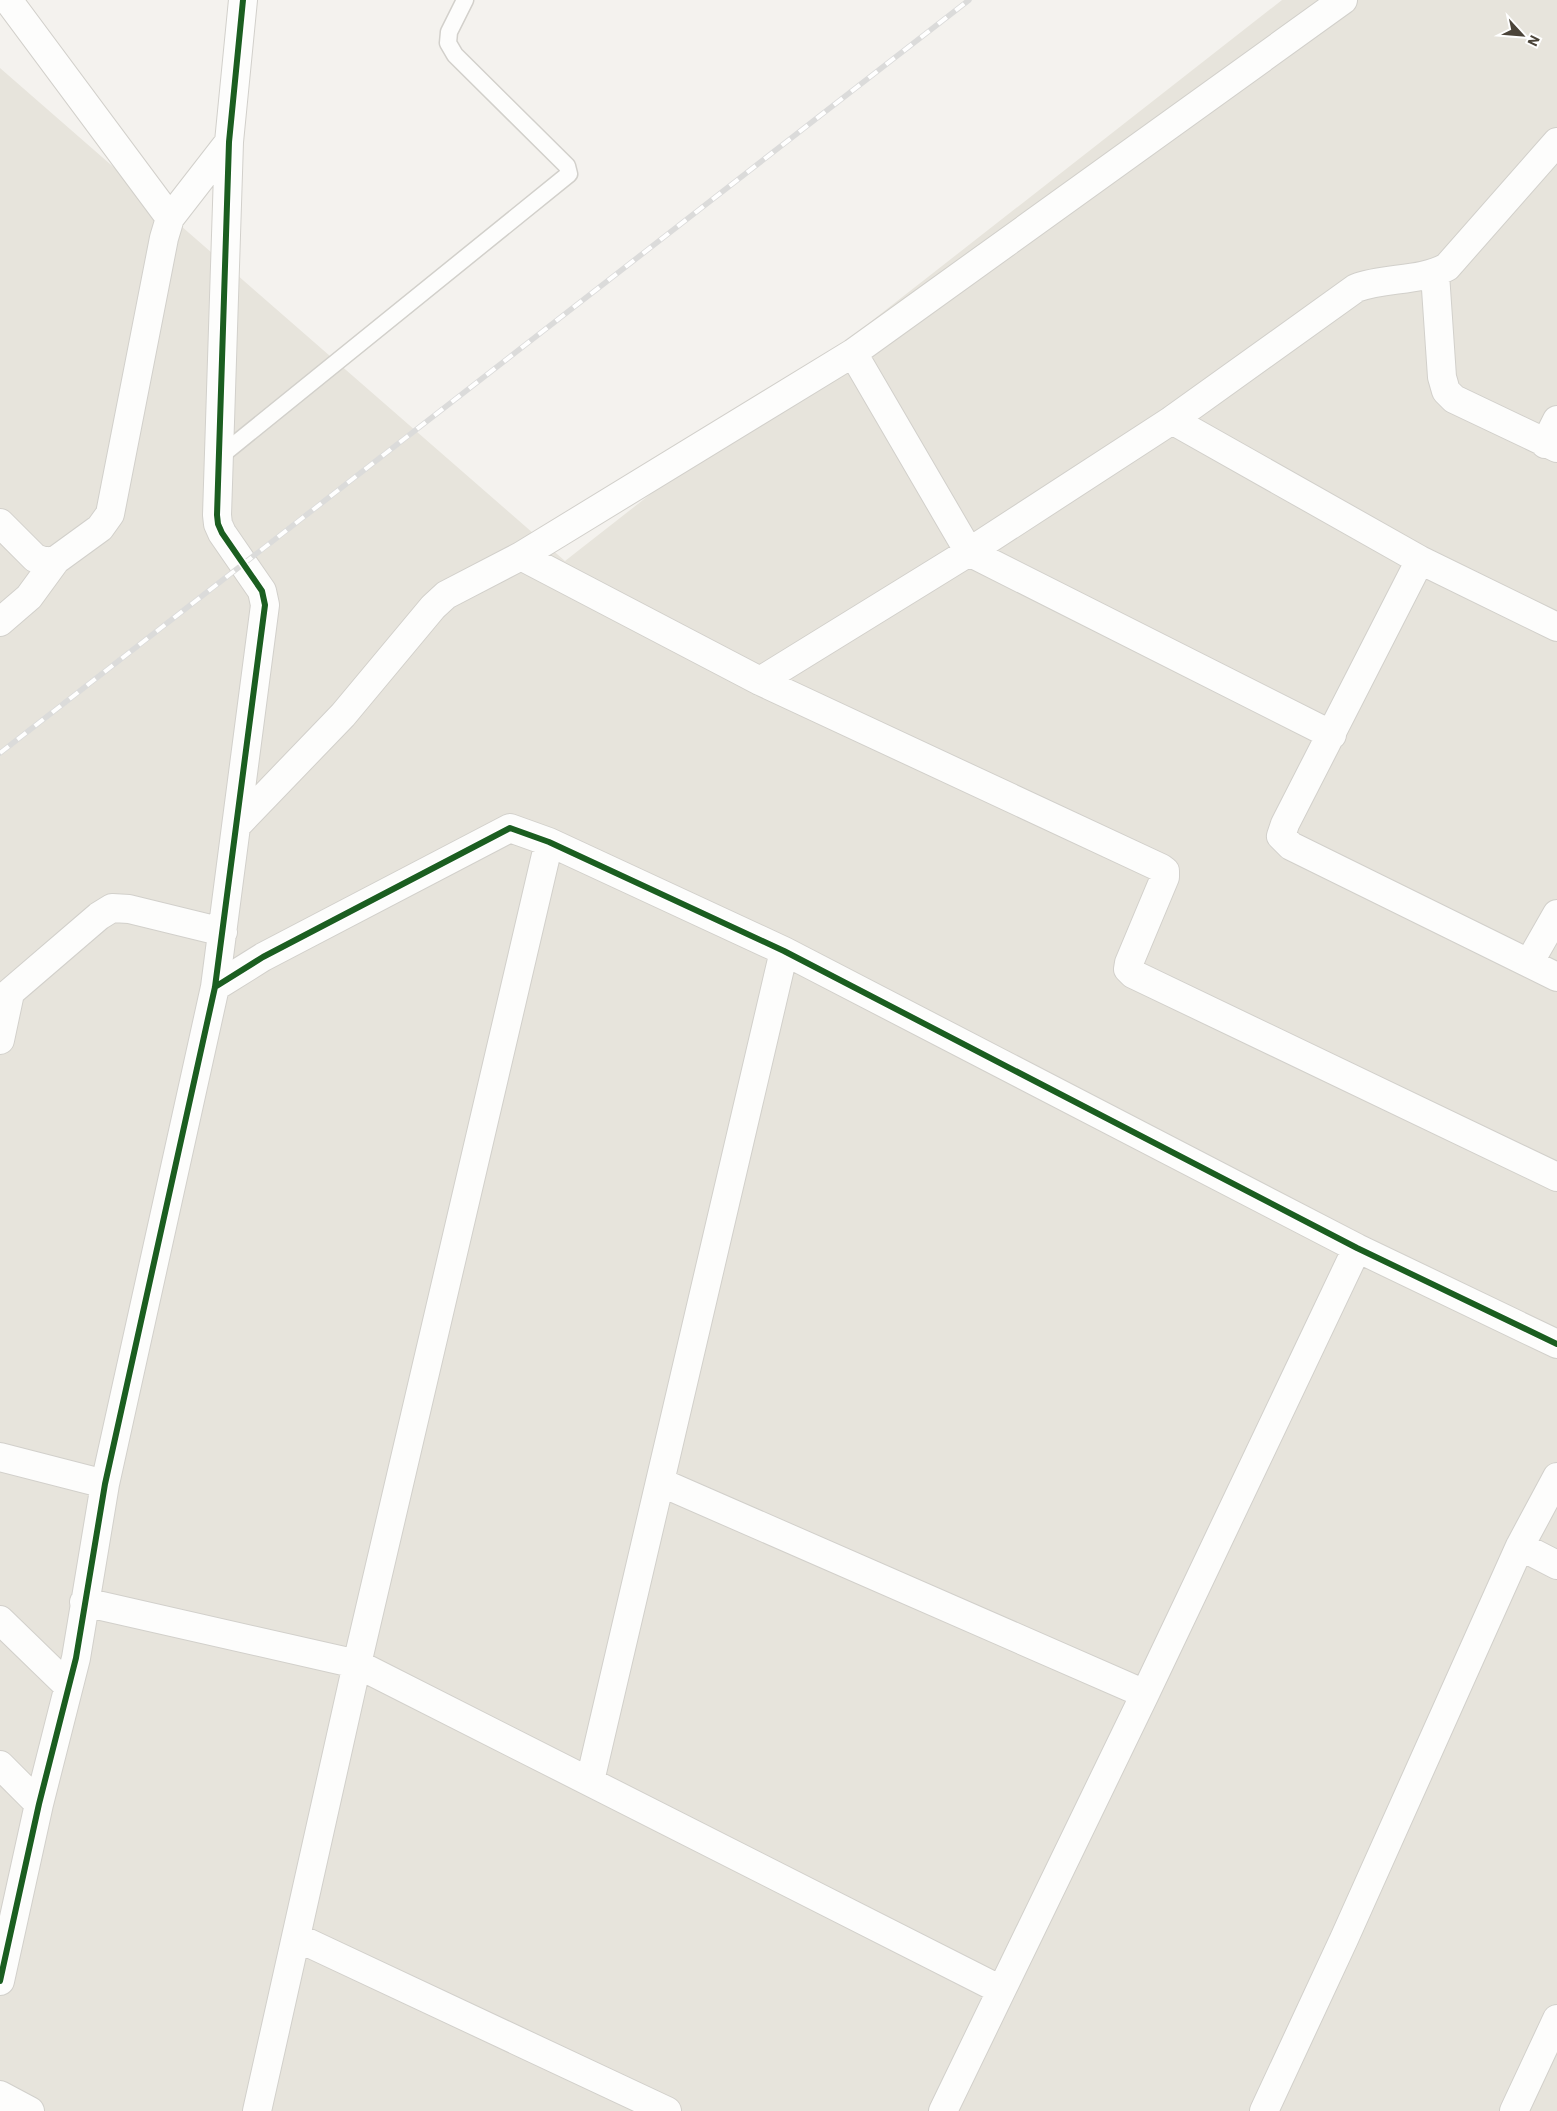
<svg xmlns="http://www.w3.org/2000/svg" width="1557" height="2111" font-family="'IBM Plex Sans',sans-serif">
	<style>
		.residential { fill: #e7e4dc }
		.lines { fill: none; stroke-linecap: round; stroke-linejoin: round }
		.service-casing { stroke: #d2d0cb; stroke-width: 19 }
		.minor-casing { stroke: #d2d0cb; stroke-width: 30 }
		.service { stroke: #fdfdfc; stroke-width: 16 }
		.minor { stroke: #fdfdfc; stroke-width: 28 }
		.rail-casing { stroke: #dbdbda; stroke-width: 5.5 }
		.rail { stroke: #fff; stroke-width: 4; stroke-dasharray: 11; stroke-linecap: butt }
		.cycleway-casing { stroke: #fff; stroke-width: 9 }
		.cycleway { stroke: #1b5e20; stroke-width: 6 }
	</style>
	<rect width="100%" height="100%" fill="#f4f2ee"/>
	<path class="residential" d="M1282 0H1557V2111H0V68L565 561Z"/>
	<g class="lines">
		<defs>
			<path id="service" d="M218 458 569 174 567 166 455 55 448 43 449 32 465 0"/>
			<path id="minor" d="M8 0 170 218
				M1435 274 1442 377 1446 391 1454 399 1557 448
				M853 353 969 552 1332 735
				M1172 420 1420 560 1557 627
				M1545 444 1557 420
				M0 523 35 558 46 562 56 560 100 528 110 514 164 238 170 218 229 142
				M521 556 760 681 1161 868 1165 871V877L1129 963 1128 969 1133 974 1557 1177
				M1420 560 1285 824 1281 836 1291 846 1557 977
				M0 622 29 597 56 560
				M760 681 969 552 1172 420 1356 288C1385 277 1420 282 1447 267L1557 142
				M237 825 343 715 433 607 446 595 521 556 853 353 1343 0
				M1529 963 1557 914
				M215 987 263 957 510 828 549 842 784 951 1357 1248 1557 1344
				M0 1001 99 916 112 908 129 909 223 932
				M0 1040 10 993
				M0 1457 105 1484
				M660 1482 1145 1694
				M1520 1546 1557 1565
				M84 1602 357 1664 1001 1990
				M0 1620 68 1686
				M0 1765 39 1804
				M590 1781 784 951
				M296 1937 667 2111
				M0 1981 39 1804 76 1658 105 1484 215 987 265 605 262 591 222 533 218 524 217 515 229 142 243 0
				M0 2095 30 2111
				M257 2111 357 1664 549 842
				M943 2111 1145 1694 1357 1248
				M1264 2111 1344 1939 1520 1546 1557 1477
				M1514 2111 1557 2019"/>
		</defs>
		<use href="#service" class="service-casing"/>
		<use href="#minor" class="minor-casing"/>
		<use href="#service" class="service"/>
		<use href="#minor" class="minor"/>
		<defs>
			<path id="rail" d="M0 753 969 0"/>
		</defs>
		<use href="#rail" class="rail-casing"/>
		<use href="#rail" class="rail"/>
		<defs>
			<path id="cycleway" d="M215 987 263 957 510 828 549 842 784 951 1357 1248 1557 1344
				M0 1981 39 1804 76 1658 105 1484 215 987 265 605 262 591 222 533 218 524 217 515 229 142 243 0"/>
		</defs>
		<use href="#cycleway" class="cycleway-casing"/>
		<use href="#cycleway" class="cycleway"/>
	</g>
	<g transform="translate(1522 35) rotate(116)" stroke="#ffffff" stroke-width="4" paint-order="stroke">
	<path d="M0-4L9 19L0 12L-9 19Z" fill="#4b4439"/>
	<text y="-8" font-size="14" font-weight="bold" text-anchor="middle" fill="#4b4439">N</text>
	</g>
</svg>
